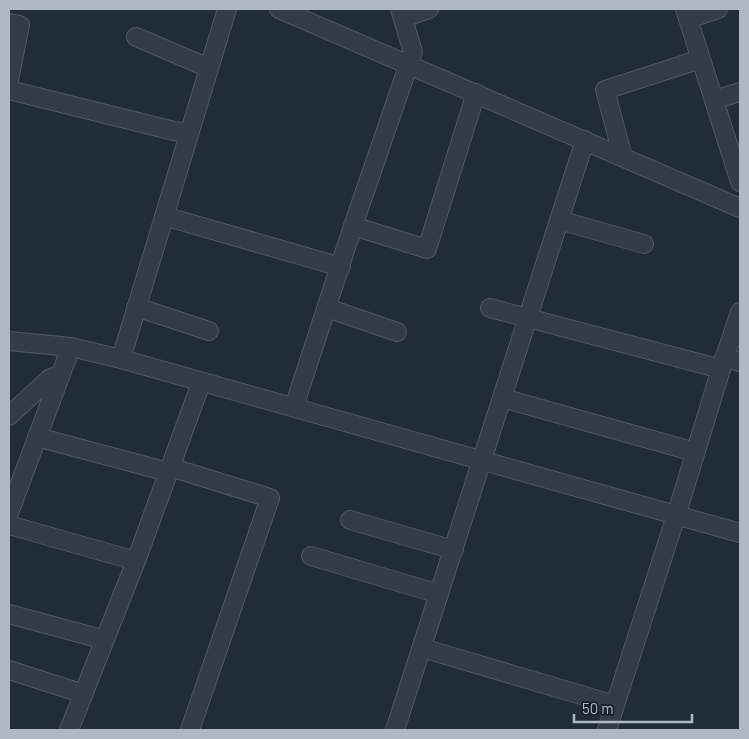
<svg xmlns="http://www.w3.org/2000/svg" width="749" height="739" font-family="Barlow,sans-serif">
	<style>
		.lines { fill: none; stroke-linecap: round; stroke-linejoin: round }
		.minor-casing { stroke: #4e5864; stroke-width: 20 }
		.minor { stroke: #333d4a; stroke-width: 18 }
	</style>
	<rect width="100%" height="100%" fill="#202c3a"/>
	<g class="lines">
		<defs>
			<path id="minor" d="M279 9 740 208
				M685 9 740 182
				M403 18 429 9
				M688 19 718 9
				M9 23 20 25 9 80
				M136 37 209 68
				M9 90 174 131 189 133
				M714 100 740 92
				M623 157 605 90 701 59
				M164 216 341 267
				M559 220 644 244
				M353 226 427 249 476 93
				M136 307 209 331
				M327 308 397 332
				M490 308 721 369
				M9 341 71 347 121 359 740 533
				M724 358 740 362
				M121 359 227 9
				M502 398 695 452
				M294 407 353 226 413 52 400 9
				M9 416 49 379 61 374
				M37 437 168 472
				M170 467 270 498 190 730
				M9 513 71 347
				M350 520 454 550
				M9 525 136 561
				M311 556 439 594
				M9 614 105 640
				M422 648 615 705
				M9 670 84 694
				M69 730 136 561 201 383
				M395 730 585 140
				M607 730 676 516 721 369 740 312"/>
		</defs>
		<use href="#minor" class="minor-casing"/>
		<use href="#minor" class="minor"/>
	</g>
	<rect width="749" height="739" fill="none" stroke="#aeb8c6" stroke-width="20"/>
	<path d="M574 714v8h118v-8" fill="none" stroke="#aeb8c6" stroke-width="2.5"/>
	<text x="582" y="714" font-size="15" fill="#aeb8c6" stroke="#19222e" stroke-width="4" paint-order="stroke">50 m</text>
</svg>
